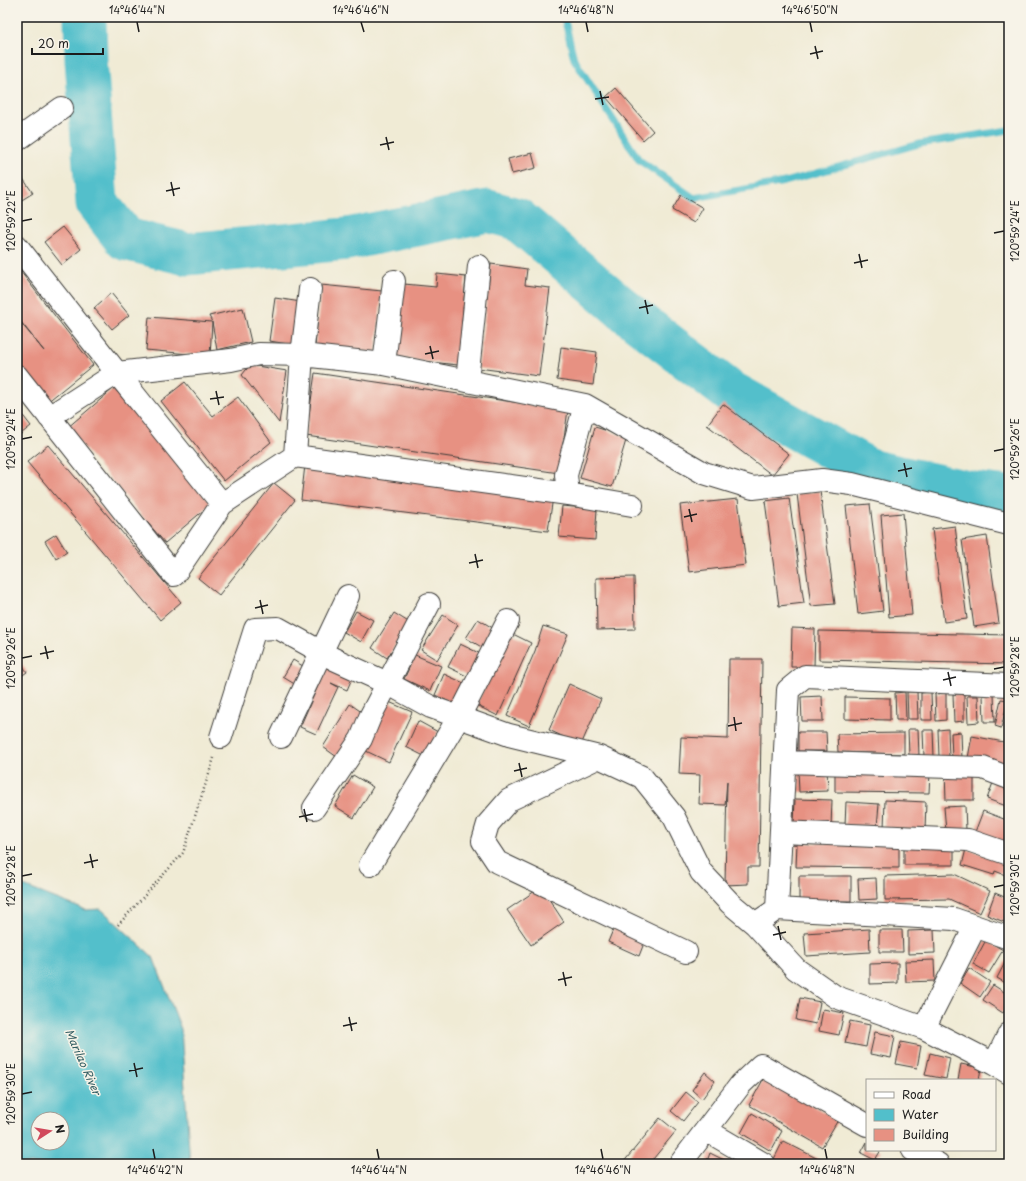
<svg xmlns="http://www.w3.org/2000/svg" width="1026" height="1181" font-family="'Playpen Sans',sans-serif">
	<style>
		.water { fill: #52bfcb; stroke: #376e74; fill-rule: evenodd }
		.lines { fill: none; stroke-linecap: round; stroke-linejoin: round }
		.stream { stroke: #52bfcb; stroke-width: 7 }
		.river { stroke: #52bfcb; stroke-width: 43 }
		.building { fill: #e79182 }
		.minor-casing { stroke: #3c3b38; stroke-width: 24 }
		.path { stroke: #3c3b38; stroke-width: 2.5; stroke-dasharray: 1 3; stroke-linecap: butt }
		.minor { stroke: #fff; stroke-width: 22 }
		.ticks { fill: none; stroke: #1c1c1c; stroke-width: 1.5 }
		.labels { text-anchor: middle; stroke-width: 3; stroke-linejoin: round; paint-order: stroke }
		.water-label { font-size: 11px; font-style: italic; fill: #325d62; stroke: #f7f3e8 }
		.neatline { fill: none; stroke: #1c1c1c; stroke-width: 1.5 }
		.ticks-label { font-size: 10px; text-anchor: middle; fill: #1c1c1c }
	</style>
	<rect width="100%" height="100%" fill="#f7f3e8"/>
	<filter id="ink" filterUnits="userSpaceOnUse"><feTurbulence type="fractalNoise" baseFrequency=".025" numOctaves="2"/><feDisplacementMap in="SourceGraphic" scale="8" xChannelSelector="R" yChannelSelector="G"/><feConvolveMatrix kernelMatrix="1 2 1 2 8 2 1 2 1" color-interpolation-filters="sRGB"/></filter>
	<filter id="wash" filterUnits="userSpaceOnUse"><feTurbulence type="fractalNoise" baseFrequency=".012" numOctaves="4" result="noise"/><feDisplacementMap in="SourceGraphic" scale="16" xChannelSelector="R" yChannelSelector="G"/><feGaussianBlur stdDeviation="0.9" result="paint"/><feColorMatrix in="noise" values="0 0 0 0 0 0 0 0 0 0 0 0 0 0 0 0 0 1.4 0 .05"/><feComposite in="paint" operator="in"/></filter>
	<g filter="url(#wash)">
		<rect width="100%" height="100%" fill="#f0ebd5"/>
		<path class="water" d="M21 885 85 910 101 909 153 957 181 1029 190 1164H19L17 1157V886ZM38 1119H62V1143H38Z"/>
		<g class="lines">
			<path class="stream" d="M564 17 574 59 639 160 694 198 785 182 919 144 1009 130"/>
			<path class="river" d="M85 17 86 60 97 203 125 239 187 254 347 239 488 211 517 219 629 314 729 391 872 471 973 493 1009 497"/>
		</g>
		<g id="blocks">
			<path class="building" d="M616 88 653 131 643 140 606 97Z
				M532 153 536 168 512 174 508 159Z
				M17 170 33 193 17 203Z
				M681 195 703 208 694 223 672 210Z
				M63 227 81 249 62 265 44 242Z
				M491 264 527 269 525 285 550 288 539 376 478 368Z
				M17 267 93 365 46 403 17 366V318L44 351 17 317Z
				M437 274 466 277 458 365 396 358 404 284 436 287Z
				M321 285 382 291 376 353 315 346Z
				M111 293 129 315 112 329 94 308Z
				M275 298 301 302 295 345 269 341Z
				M243 308 251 342 217 350 212 322 210 356 146 350 149 317 212 322 209 316Z
				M561 347 597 352 593 385 557 380Z
				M250 365 287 371 279 423 242 375Z
				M315 373 568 410 559 473 306 436Z
				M185 382 213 416 238 397 271 442 224 481 161 401Z
				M114 388 211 504 165 543 67 428Z
				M723 404 789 454 772 475 707 425Z
				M17 408 31 426 17 437Z
				M595 427 627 437 612 487 580 478Z
				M48 445 181 602 160 620 27 462Z
				M305 465 553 497 548 531 301 500Z
				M274 483 295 500 219 595 198 578Z
				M820 491 835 604 811 606 797 494Z
				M789 498 804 603 779 606 765 501Z
				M738 499 746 565 689 572 680 505Z
				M870 504 883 611 858 614 846 506Z
				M562 506 597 509 595 540 559 537Z
				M903 513 912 615 889 617 881 515Z
				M955 526 967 619 944 622 932 529Z
				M56 534 67 552 56 559 45 541Z
				M987 536 999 623 974 627 962 540Z
				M634 577 635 629 597 630 596 578Z
				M356 611 373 620 361 642 344 632Z
				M394 613 410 623 387 658 372 648Z
				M443 615 458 625 437 660 421 650Z
				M478 619 496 630 485 649 466 638Z
				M543 626 568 634 529 726 507 716 535 651Z
				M792 628 815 629 814 667H791Z
				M819 631 1009 635V664L819 660Z
				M511 633 531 643 498 716 476 705Z
				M460 644 483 655 473 679 448 667Z
				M415 655 441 666 430 691 404 679Z
				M17 657 27 672 17 679Z
				M729 659H762L759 867H748V884L725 885 727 781 725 805 699 804 700 775 679 774 681 737 728 739Z
				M293 660 311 671 301 688 283 677Z
				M327 665 353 676 347 690 331 683 338 687 316 734 300 727Z
				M444 674 466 684 456 705 435 695Z
				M569 684 601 699 581 745 549 730Z
				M905 692 906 720H896L895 693Z
				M907 692H917L918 719H908Z
				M931 692 932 720H921V693Z
				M946 693V720L936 721 935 694Z
				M953 694H964V721L954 722Z
				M994 694 995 722H984L983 695Z
				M822 696 823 721H802L801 697Z
				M967 696H978L979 722 968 723Z
				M845 697 890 698V720L845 719Z
				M1001 699 1008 700 1001 728 995 726Z
				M389 702 412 712 389 762 366 751Z
				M350 704 366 715 337 757 323 747Z
				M418 721 438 732 426 757 406 747Z
				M908 729H918L919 756H909Z
				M948 729 949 757H939L938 730Z
				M923 730H933L934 757H924Z
				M798 732H826L827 751H798Z
				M961 732 962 759H952L951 733Z
				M904 733V754L838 752 837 734Z
				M972 736 1009 743V765L968 758Z
				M827 769 828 791 799 792 798 770Z
				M835 770 930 772 929 793 835 792Z
				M945 773H974V800H946Z
				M353 775 373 787 354 818 335 806Z
				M994 780 1009 786V807L987 799Z
				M795 799 832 800 831 827 794 825Z
				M885 800 926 802 925 830 884 828Z
				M846 802 879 804 877 827 845 825Z
				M965 806 966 830 946 831 944 807Z
				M983 811 1009 821V846L975 832Z
				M797 843 899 844V868L796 867Z
				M904 845 954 846V865H904Z
				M966 849 1009 862 1008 876 995 871 994 875 962 865Z
				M954 874 990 891 980 913 949 899 885 900V876Z
				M799 876H851V901H799Z
				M876 878 877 899 859 900 858 879Z
				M541 887 564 922 531 945 507 910Z
				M995 893 1009 899V924L987 915Z
				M615 925 646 938 639 956 608 942Z
				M869 929 870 952 806 956 804 933Z
				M879 930H902L903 952H879Z
				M934 930 935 953 908 954V931Z
				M986 940 1003 950 989 973 973 964Z
				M1009 955V985L997 978Z
				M934 960 935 981 906 982 905 961Z
				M898 963V983L870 984V964Z
				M969 968 990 982 980 997 960 983Z
				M993 985 1009 995V1005L1003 1013 983 1000Z
				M800 998 820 1002 816 1024 796 1020Z
				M823 1009 844 1013 839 1035 819 1031Z
				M850 1021 870 1025 866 1047 845 1043Z
				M875 1032 895 1036 891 1058 870 1054Z
				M901 1042 921 1046 917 1068 896 1064Z
				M930 1053 950 1058 946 1079 925 1075Z
				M961 1064 981 1068 979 1080H958Z
				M705 1072 715 1081 702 1099 692 1090Z
				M764 1078 838 1120 822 1147 749 1105Z
				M686 1092 698 1102 683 1121 671 1111Z
				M752 1113 782 1131 771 1151 741 1133Z
				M660 1118 676 1131 649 1164H622Z
				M783 1141 820 1160 817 1164H783L774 1159Z
				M867 1142V1150H881L875 1160 861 1153Z
				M710 1153 732 1164H706Z"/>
		</g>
	</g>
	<g filter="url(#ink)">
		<use href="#blocks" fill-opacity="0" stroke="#3c3b38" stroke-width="1"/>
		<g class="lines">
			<defs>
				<path id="minor" d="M17 140 62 108
					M17 246 117 373 231 360 259 354 302 355 384 364 585 405 704 473 753 488 822 480 852 484 1009 524
					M384 364 394 281
					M17 376 174 575 222 504 295 456 568 494 632 505
					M467 381 479 266
					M49 417 117 373 222 504
					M295 456 302 355 310 289
					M568 494 566 475 585 405
					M221 737 255 629 278 628 334 659 387 683 431 707 509 735 599 757 642 777 674 817 701 872 730 903 755 924 777 909 954 919 1009 938
					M281 737 348 596
					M599 757 509 800 488 824 483 841 497 862 686 952
					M785 762 983 768 1009 778
					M314 808 361 739 370 717 429 604
					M781 832 968 840 1009 854
					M370 865 459 717 508 621
					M777 909 788 690 805 676 1009 685
					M755 924 796 969 836 997 924 1028 994 1064 1009 1073
					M924 1028 975 927
					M994 1064 1009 1034
					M706 1130 764 1164
					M913 1150 938 1164
					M680 1164 741 1084 761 1065 867 1125"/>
			</defs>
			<use href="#minor" class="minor-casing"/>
			<path class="path" d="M118 925 183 853 214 758"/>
			<use href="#minor" class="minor"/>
		</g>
	</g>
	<path class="ticks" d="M137 22 139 32M361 22 364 32M586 22 588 32M810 22 812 32M815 46 818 59M810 54 823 51M600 91 603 105M595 99 609 97M386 137 389 150M380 145 394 142M171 182 174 196M166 191 180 188M22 221 32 219M994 233 1004 231M859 254 862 268M854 263 868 260M645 300 648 314M639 308 653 305M430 346 433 359M425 354 439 351M216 391 219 405M210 399 224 397M22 439 32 437M994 451 1004 449M904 463 907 477M898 471 912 468M689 509 692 522M684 517 697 514M475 554 478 568M469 563 483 560M260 600 263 614M255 608 268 605M45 646 48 659M40 654 54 651M22 658 32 656M994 669 1004 667M948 672 951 686M943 680 956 677M734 717 736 731M728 726 742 723M519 763 522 777M514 771 527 768M304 809 307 822M299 817 313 814M90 854 93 868M84 863 98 860M22 876 32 874M994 887 1004 885M778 926 781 940M773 935 786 932M563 972 566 986M558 980 572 977M349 1017 352 1031M343 1026 357 1023M134 1063 137 1077M129 1071 143 1068M22 1094 32 1092M153 1149 155 1159M377 1149 379 1159M601 1149 603 1159M825 1149 827 1159"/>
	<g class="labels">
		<g class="water-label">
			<text transform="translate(83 1062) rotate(66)" y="4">Marilao River</text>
		</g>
	</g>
	<rect width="1026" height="1181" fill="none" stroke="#f7f3e8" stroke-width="44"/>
	<rect x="866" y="1079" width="130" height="72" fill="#f7f3e8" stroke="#9f9d96"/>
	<rect x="874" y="1092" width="20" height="6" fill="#ffffff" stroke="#9f9d96"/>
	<text x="902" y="1099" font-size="12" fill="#1c1c1c">Road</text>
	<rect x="874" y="1109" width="20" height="12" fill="#52bfcb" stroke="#9f9d96"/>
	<text x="902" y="1119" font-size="12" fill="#1c1c1c">Water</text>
	<rect x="874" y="1129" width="20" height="12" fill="#e79182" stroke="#9f9d96"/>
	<text x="902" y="1139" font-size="12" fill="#1c1c1c">Building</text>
	<g transform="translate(50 1131) rotate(78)"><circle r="19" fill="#f7f3e8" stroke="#9f9d96"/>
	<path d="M0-3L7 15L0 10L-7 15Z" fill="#d1495b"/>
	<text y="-6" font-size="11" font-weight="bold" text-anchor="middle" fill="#1c1c1c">N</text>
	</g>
	<path d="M32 48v6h71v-6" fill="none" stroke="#1c1c1c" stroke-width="2"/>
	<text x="38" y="48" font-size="12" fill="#1c1c1c" stroke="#f7f3e8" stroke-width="3" paint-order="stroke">20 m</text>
	<rect x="22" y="22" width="982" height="1137" class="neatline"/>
	<g class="ticks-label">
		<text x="137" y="14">14°46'44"N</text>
		<text x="361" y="14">14°46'46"N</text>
		<text x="586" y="14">14°46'48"N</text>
		<text x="810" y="14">14°46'50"N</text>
		<text transform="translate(11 221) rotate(-90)" y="4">120°59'22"E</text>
		<text transform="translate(1015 231) rotate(-90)" y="4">120°59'24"E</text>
		<text transform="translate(11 439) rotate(-90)" y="4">120°59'24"E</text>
		<text transform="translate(1015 449) rotate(-90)" y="4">120°59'26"E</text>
		<text transform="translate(11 658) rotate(-90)" y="4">120°59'26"E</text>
		<text transform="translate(1015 667) rotate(-90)" y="4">120°59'28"E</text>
		<text transform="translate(11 876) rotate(-90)" y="4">120°59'28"E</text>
		<text transform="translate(1015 885) rotate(-90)" y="4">120°59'30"E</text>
		<text transform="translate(11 1094) rotate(-90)" y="4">120°59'30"E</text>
		<text x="155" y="1174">14°46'42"N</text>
		<text x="379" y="1174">14°46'44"N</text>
		<text x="603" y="1174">14°46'46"N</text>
		<text x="827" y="1174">14°46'48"N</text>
	</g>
</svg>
